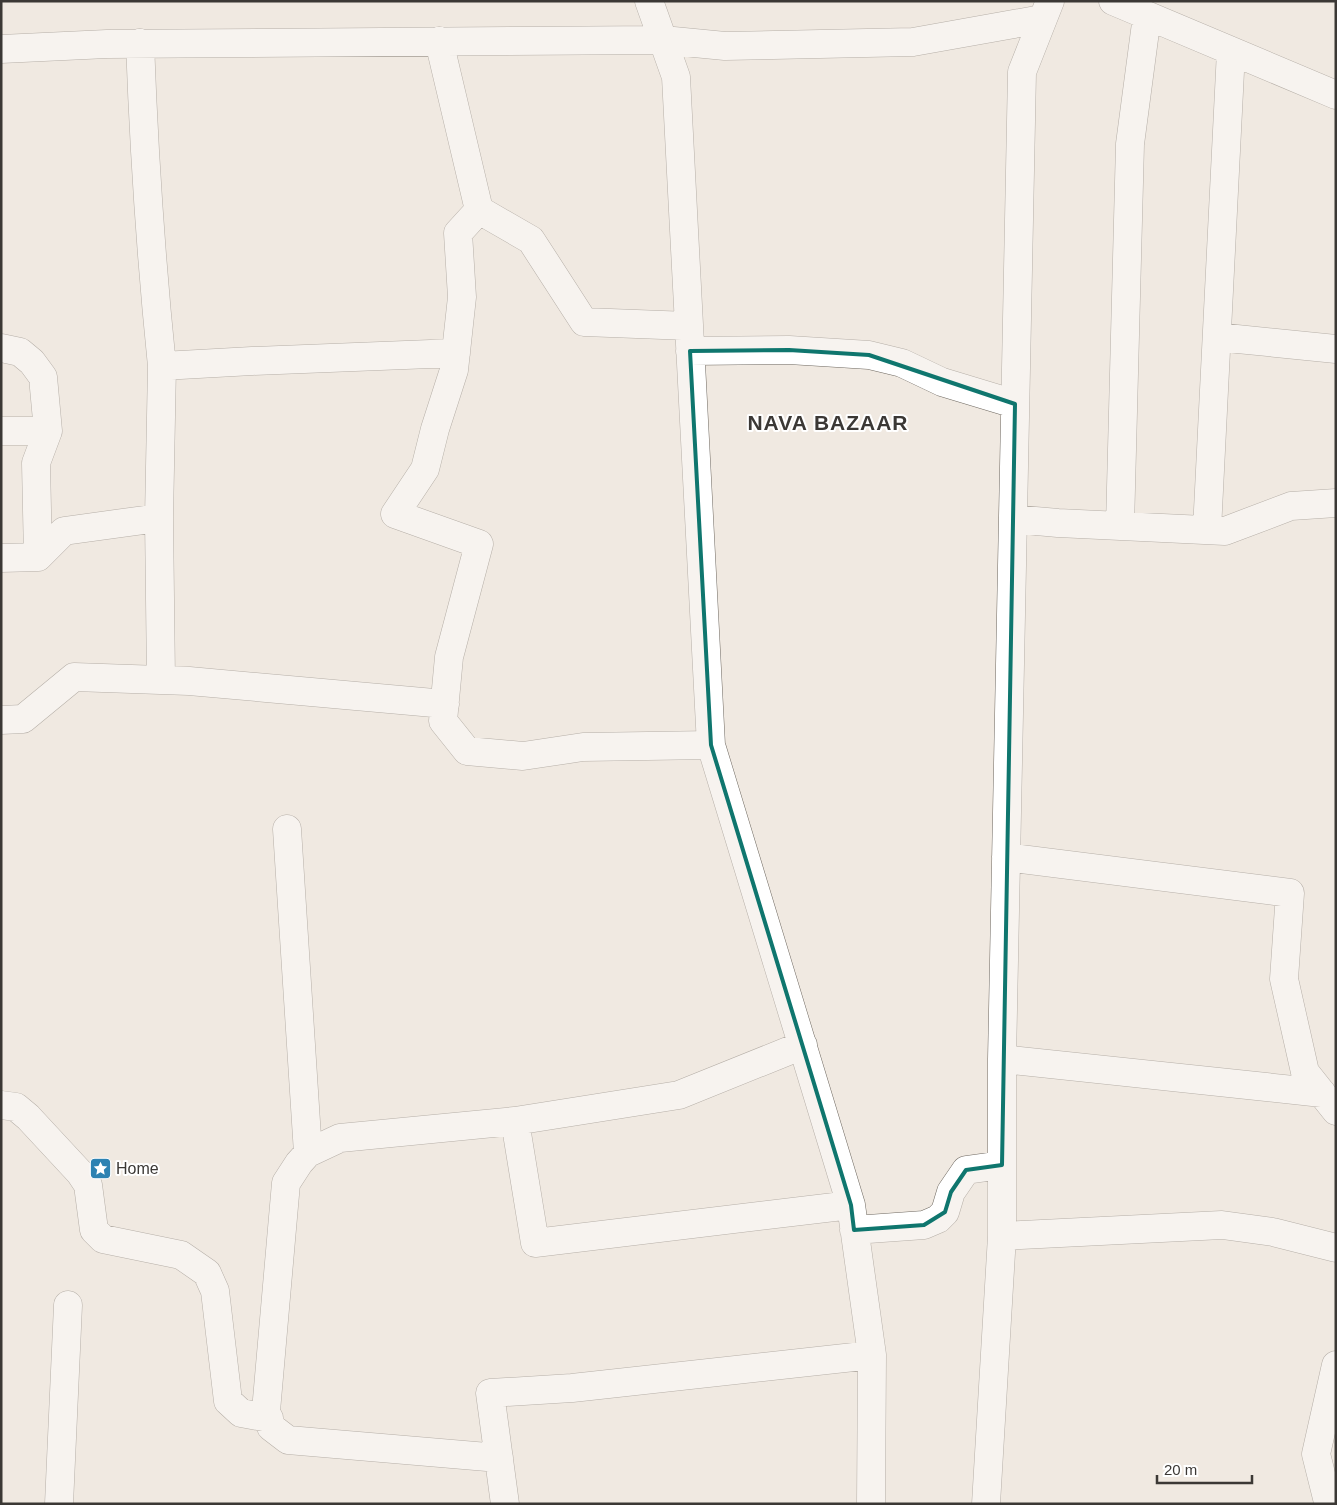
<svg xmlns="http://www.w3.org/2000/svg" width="1337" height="1505" font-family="Arial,sans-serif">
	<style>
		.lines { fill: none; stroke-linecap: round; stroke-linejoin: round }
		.minor-casing { stroke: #6f6961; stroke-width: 29 }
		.minor { stroke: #fff; stroke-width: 28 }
		.marked { fill: none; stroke: #0f766e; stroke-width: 4; stroke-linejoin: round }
		.labels { text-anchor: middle; stroke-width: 4; stroke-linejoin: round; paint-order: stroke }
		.poi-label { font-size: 16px; fill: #3b3835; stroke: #fff; text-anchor: start }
		.district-label { font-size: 21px; font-weight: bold; letter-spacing: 1px; fill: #3b3835; stroke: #fff }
	</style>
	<rect width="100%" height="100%" fill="#f0e9e1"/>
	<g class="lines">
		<defs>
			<path id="minor" d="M649 1 676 77 711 745 851 1205 872 1355 871 1504
				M1113 1 1336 95
				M439 41 479 210 531 240 584 322 689 326
				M140 43C144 152 151 259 162 366L252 361 456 353
				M1 49 107 44 663 40 725 46 913 42 1042 19
				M479 210 458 233 462 297 454 370 435 429 425 469 395 514 479 544 449 657 443 721 467 751 523 756 583 747 711 745
				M1217 337 1336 349
				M1 348 20 352 32 362 43 377 48 431
				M690 351 789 350 869 355 902 363 942 382 1015 404
				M1 431H48L36 463 38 557 64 531 159 518
				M1013 519 1058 523 1225 531 1291 506 1336 503
				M1120 526 1130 144 1147 16
				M1207 530 1231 51
				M1 558 38 557
				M161 680 159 518 162 366
				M1 720 23 719 74 677 189 681 445 704
				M287 829 308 1153
				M1006 857 1290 893 1284 979 1305 1072 1336 1111
				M803 1045 679 1095 515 1121 535 1243 851 1205
				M1002 1059 1322 1093
				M1 1105 16 1107 28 1117 80 1173 88 1185 94 1230 103 1239 181 1255 207 1273 215 1291 228 1401 241 1413 269 1418
				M854 1230 924 1225 938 1219 945 1212 951 1192 966 1170 1002 1165
				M1002 1236 1222 1225 1273 1232 1336 1248
				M499 1458 288 1440 271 1427 266 1411 286 1183 299 1163 308 1153 340 1138 515 1121
				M1328 1502 1316 1454 1336 1365
				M59 1504 68 1305
				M505 1504 490 1393 572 1388 872 1355
				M986 1504 1002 1236V1059L1022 72 1050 1"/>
		</defs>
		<use href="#minor" class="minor-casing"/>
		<use href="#minor" class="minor"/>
	</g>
	<path d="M0 0H1337V1505H0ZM789 350 869 355 1015 404 1002 1165 966 1170 951 1192 945 1212 924 1225 854 1230 851 1205 711 745 690 351Z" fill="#f0e9e1" fill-opacity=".55" fill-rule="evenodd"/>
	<path class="marked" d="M789 350 869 355 1015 404 1002 1165 966 1170 951 1192 945 1212 924 1225 854 1230 851 1205 711 745 690 351Z"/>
	<defs>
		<symbol id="sight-square" viewBox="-11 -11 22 22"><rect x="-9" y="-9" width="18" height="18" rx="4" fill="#2d82b2" stroke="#fff"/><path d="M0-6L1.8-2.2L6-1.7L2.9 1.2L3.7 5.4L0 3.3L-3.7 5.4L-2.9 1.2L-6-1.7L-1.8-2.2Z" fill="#fff"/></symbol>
	</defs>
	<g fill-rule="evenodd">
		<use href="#sight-square" x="88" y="1156" width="25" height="25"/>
	</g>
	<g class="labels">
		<g class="poi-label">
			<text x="116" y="1174">Home</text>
		</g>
		<g class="district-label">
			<text x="828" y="430">NAVA BAZAAR</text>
		</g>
	</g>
	<rect width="1337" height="1505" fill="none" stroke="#3b3835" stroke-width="5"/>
	<path d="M1157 1475v8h95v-8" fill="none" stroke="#3b3835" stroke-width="2.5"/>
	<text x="1164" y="1475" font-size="15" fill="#3b3835" stroke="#ffffff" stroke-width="4" paint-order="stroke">20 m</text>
</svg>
